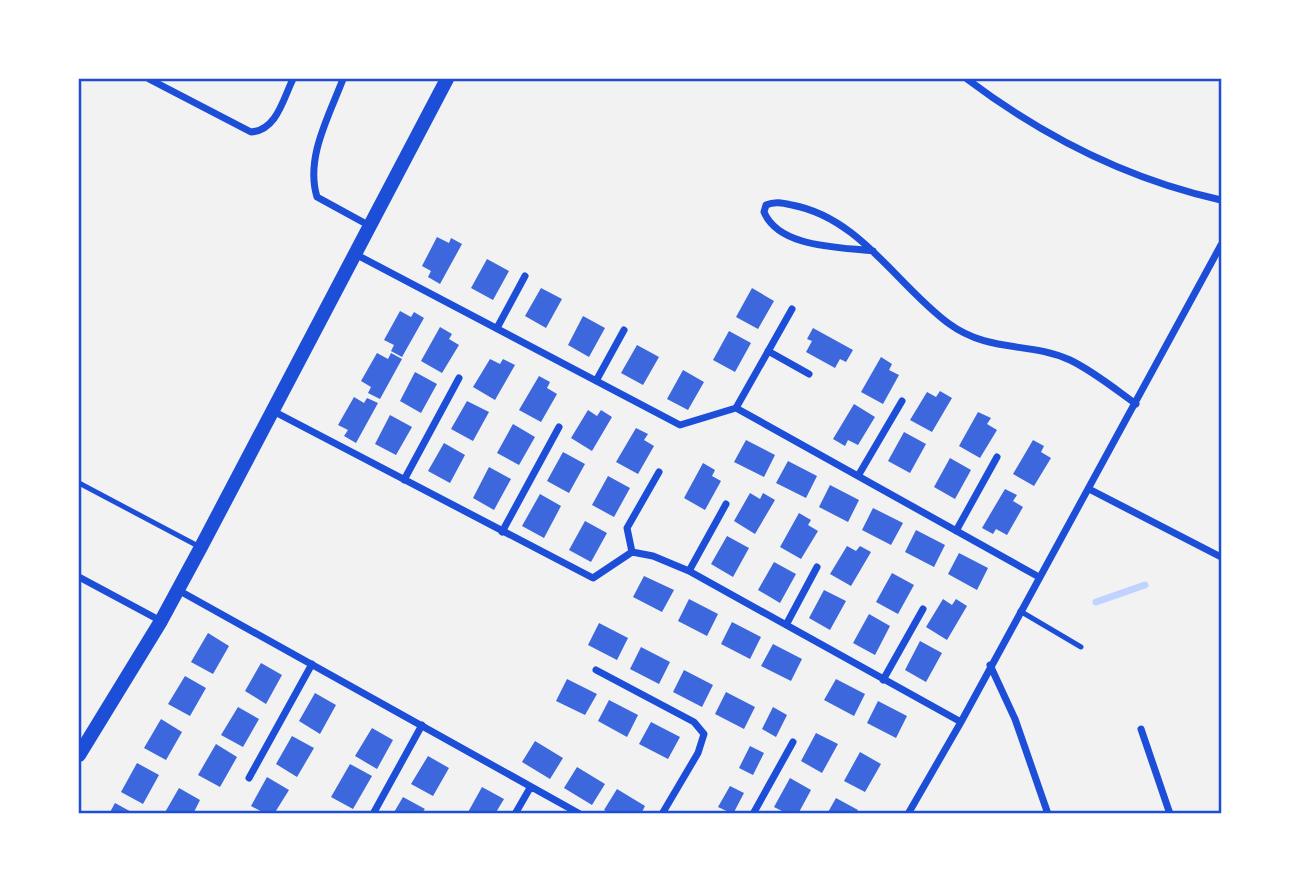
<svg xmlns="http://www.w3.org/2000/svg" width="1300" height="893" font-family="'Space Grotesk',sans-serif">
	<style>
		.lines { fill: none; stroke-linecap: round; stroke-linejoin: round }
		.stream { stroke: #bfd3fe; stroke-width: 7 }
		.building { fill: #3d67dc }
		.service { stroke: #1d4ed8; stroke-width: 5 }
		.minor { stroke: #1d4ed8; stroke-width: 7 }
		.secondary { stroke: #1d4ed8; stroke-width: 14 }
		.neatline { fill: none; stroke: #1d4ed8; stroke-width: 2.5 }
	</style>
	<rect width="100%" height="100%" fill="#f2f2f2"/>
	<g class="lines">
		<path class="stream" d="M1096 602 1145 585"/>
	</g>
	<path class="building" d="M437 237 449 243 451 238 462 244 440 284 428 277 431 271 422 266Z
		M487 259 509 271 493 300 471 288Z
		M541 288 562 299 546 328 525 316Z
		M752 288 774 301 758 329 736 317Z
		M400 311 411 317 414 312 424 318 402 357 391 351 394 345 384 340Z
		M583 316 605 328 589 357 568 345Z
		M440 327 452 334 449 339 459 345 442 373 421 361Z
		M813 328 853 350 846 362 840 359 835 368 806 352 812 341 807 339Z
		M729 331 751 343 735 372 713 360Z
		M637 345 659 357 643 385 621 373Z
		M377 353 388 359 391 353 402 359 380 399 368 393 371 387 361 381Z
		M881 357 892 364 889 370 899 375 883 404 861 392Z
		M490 359 500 364 503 359 515 365 495 400 473 387Z
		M683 370 704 382 688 410 667 399Z
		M415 372 437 384 421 413 400 401Z
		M539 376 550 382 547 388 557 394 541 422 519 410Z
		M940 391 952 398 932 432 910 420 927 392 936 397Z
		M354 397 364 403 367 398 378 403 356 443 344 436 348 430 338 425Z
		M467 401 489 412 473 441 451 429Z
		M854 404 875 417 858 445 848 440 845 446 833 439Z
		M588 410 597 416 601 410 612 417 592 451 571 438Z
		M978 412 991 418 987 424 997 430 980 458 959 446Z
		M390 415 412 427 396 455 375 444Z
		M513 424 535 437 519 465 497 453Z
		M636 428 648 434 644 440 654 446 638 474 616 462Z
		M904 432 926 444 910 473 888 461Z
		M746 440 775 455 764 477 734 462Z
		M1033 440 1044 446 1041 452 1051 458 1034 486 1013 474Z
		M444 443 465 455 450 483 428 471Z
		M563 452 585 464 569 493 547 481Z
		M950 458 971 470 955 499 934 487Z
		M788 461 817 476 806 498 776 483Z
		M703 463 715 470 712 476 721 481 705 510 684 498Z
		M489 467 511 479 494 510 473 498Z
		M608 476 630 488 614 517 592 505Z
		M830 485 859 500 848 522 819 507Z
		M1005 489 1017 495 1013 501 1023 507 1007 535 996 529 993 534 982 528Z
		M750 493 760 499 763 493 775 500 755 534 734 521Z
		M540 494 561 506 544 538 522 526Z
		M873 508 903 523 891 545 862 530Z
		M799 513 811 520 808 525 818 531 801 559 780 547Z
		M585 521 607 533 591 562 569 550Z
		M916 530 945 545 934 567 905 552Z
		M727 536 749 548 733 577 711 564Z
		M847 546 856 551 860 546 871 552 851 586 830 574Z
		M959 553 988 568 977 590 948 574Z
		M774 562 796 574 780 603 758 590Z
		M892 573 914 585 898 614 876 602Z
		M644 576 674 590 662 612 633 597Z
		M824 590 846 601 830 630 809 618Z
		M689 599 718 614 707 636 678 621Z
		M943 599 952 605 956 599 967 606 947 640 926 627Z
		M869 614 890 626 875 655 853 643Z
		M732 622 761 637 750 659 721 644Z
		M599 623 628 638 617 660 588 645Z
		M208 633 229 646 213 674 191 662Z
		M920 641 942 653 926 682 905 670Z
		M773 644 802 659 791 681 761 666Z
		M641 647 670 662 659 684 630 669Z
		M261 663 282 675 266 704 245 691Z
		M684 670 713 685 702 707 673 692Z
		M185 676 206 688 190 716 168 704Z
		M567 679 597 694 585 715 556 701Z
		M836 679 865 694 854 716 824 700Z
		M726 692 755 707 744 729 715 714Z
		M315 693 336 705 320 734 299 721Z
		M609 700 638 715 627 737 598 721Z
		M878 701 907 716 896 738 867 723Z
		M238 707 259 719 243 747 221 735Z
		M773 707 787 715 776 737 762 729Z
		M161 719 182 732 166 760 144 748Z
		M651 722 680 737 668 759 639 744Z
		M372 728 393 740 377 769 355 756Z
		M816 733 838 744 822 773 801 761Z
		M292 736 314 748 297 777 276 764Z
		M535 741 563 758 550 779 522 762Z
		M216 744 237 757 220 787 198 775Z
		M750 746 764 753 753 775 739 768Z
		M860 752 881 764 865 792 844 781Z
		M428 756 449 768 433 796 411 784Z
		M137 763 159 775 143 804 121 792Z
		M350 764 372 776 353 809 331 797Z
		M577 767 605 784 592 805 564 788Z
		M267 777 289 790 274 814H266L251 806Z
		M790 778 811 790 798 814H788L774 807Z
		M730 786 744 793 733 814 718 807Z
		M482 787 504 799 495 814H467Z
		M179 788 200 800 193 814H164Z
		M617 789 645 806 641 814H611L604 810Z
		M403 797 425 809 421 814H393Z
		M836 798 858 810 855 814H827Z
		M115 803 135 814H109Z"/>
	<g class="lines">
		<path class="service" d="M79 483 198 546
			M1020 611 1081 647"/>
		<path class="minor" d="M149 79 251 132C277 130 283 99 293 79
			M343 79C329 116 305 158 317 197L370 226
			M967 79C1044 137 1126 179 1221 200
			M873 251C840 247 779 248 764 212L766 205C775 201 783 203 792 205 860 218 896 284 948 323 990 354 1029 341 1070 360 1093 371 1115 389 1136 404
			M355 254 680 425 736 408 1039 577
			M497 328 525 276
			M768 351 809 374
			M596 381 624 330
			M736 408 792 309
			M273 411 593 578 632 552 653 556 689 571 961 722
			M858 476 902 401
			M404 480 459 378
			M1089 489 1221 557
			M956 531 997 457
			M502 532 559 427
			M632 552 627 528 659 472
			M689 571 726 504
			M79 577 161 621
			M178 590 580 814
			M786 625 817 567
			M990 665 1015 719 1048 814
			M596 670 694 722 704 734 698 753 662 814
			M883 680 923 609
			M1141 729 1170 814
			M249 778 312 664
			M373 814 422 725
			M515 814 530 788
			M753 814 793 742
			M908 814 961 722 1221 245"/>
		<path class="secondary" d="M79 755 161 621 201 547 447 79"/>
	</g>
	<rect width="1300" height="893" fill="none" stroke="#ffffff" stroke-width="161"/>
	<rect x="80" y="80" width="1140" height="732" class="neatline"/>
</svg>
